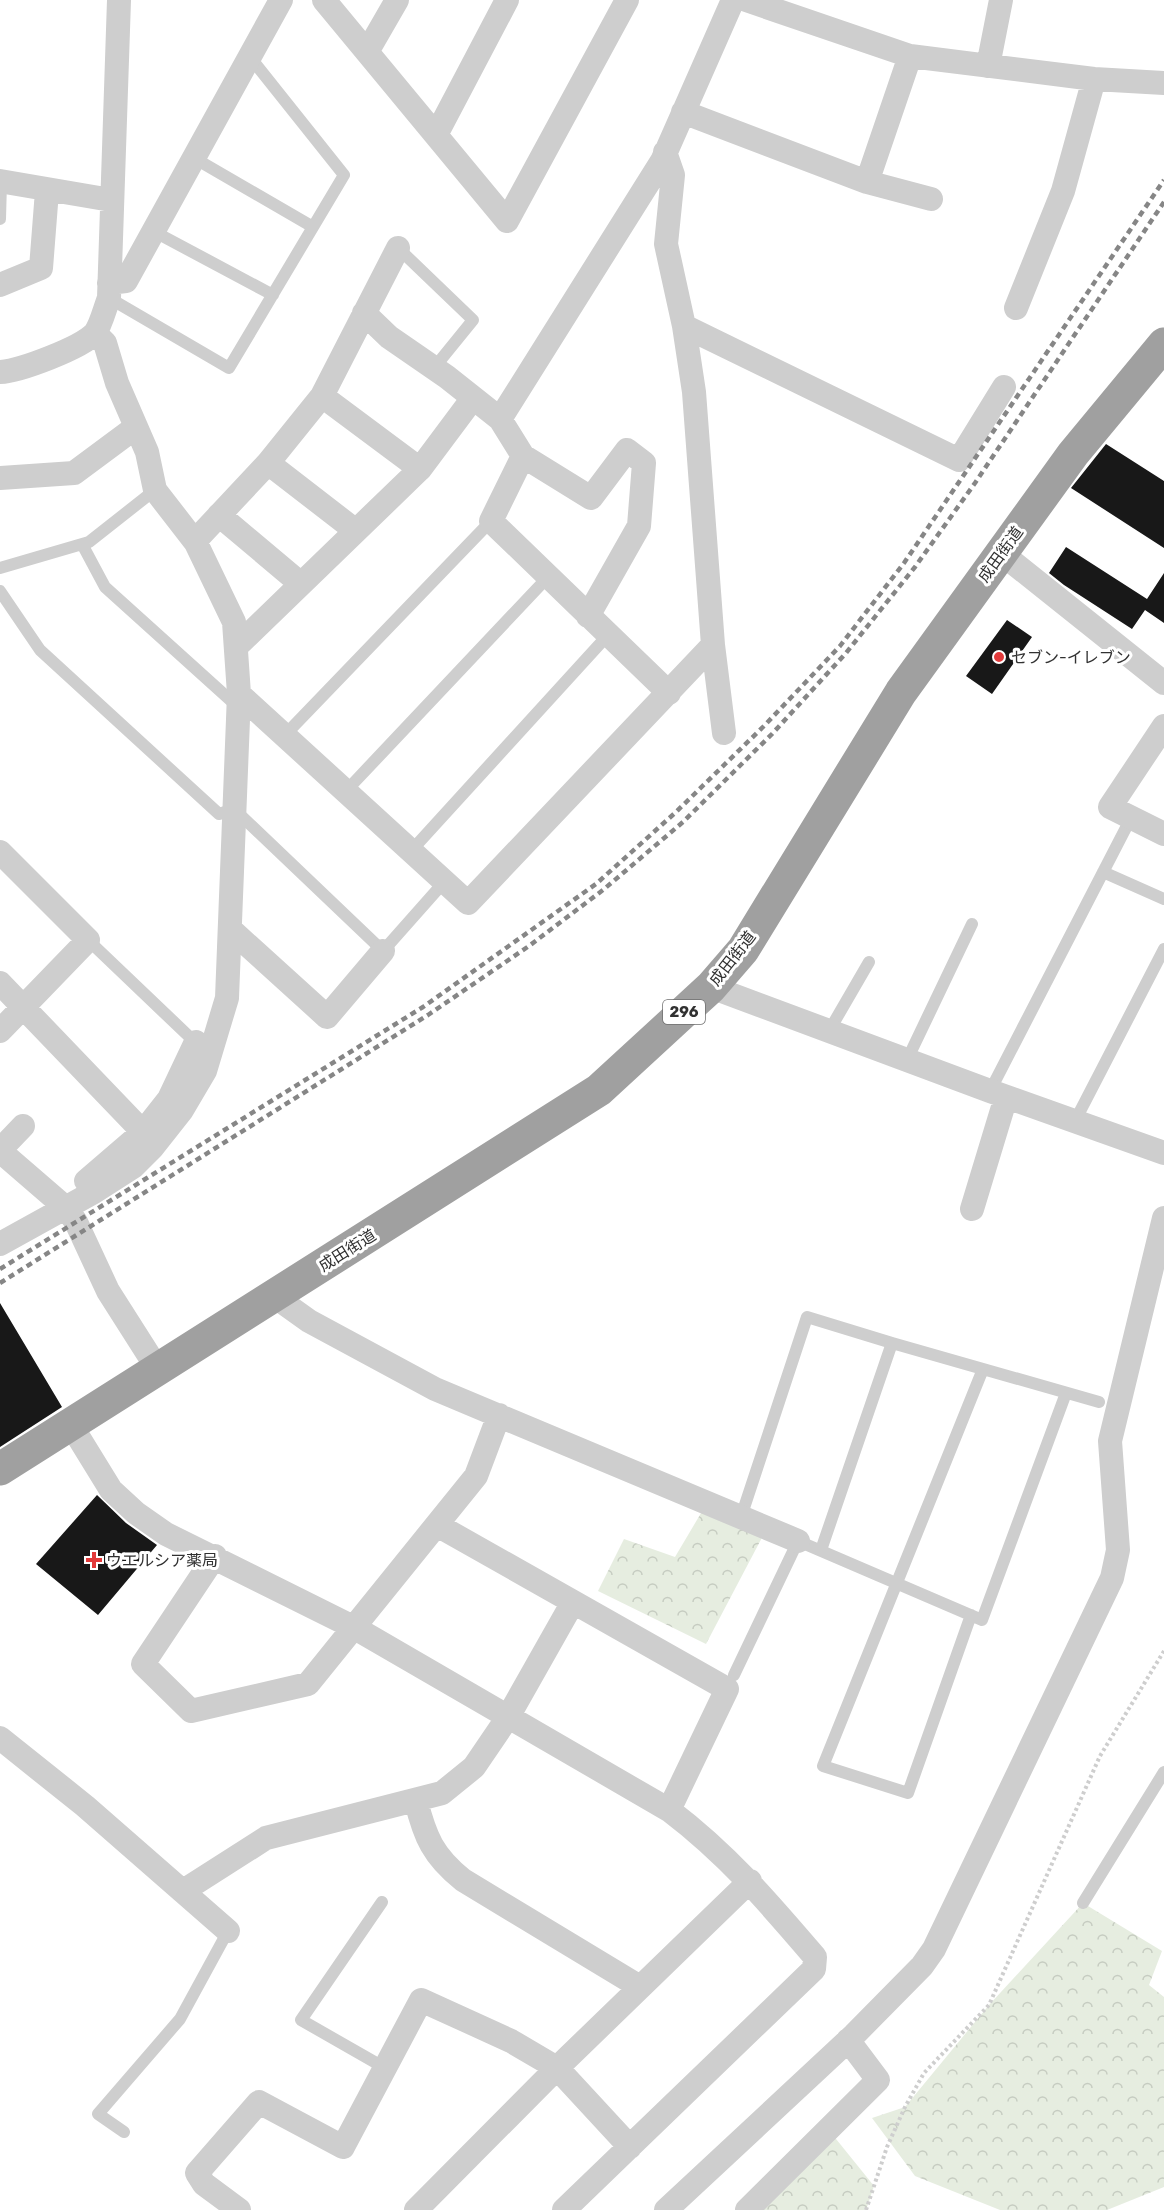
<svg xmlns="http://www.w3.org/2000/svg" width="1164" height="2210" font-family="Rubik,'Noto Sans JP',sans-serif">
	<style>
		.forest { fill: url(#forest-crowns) }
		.building { fill: #181818 }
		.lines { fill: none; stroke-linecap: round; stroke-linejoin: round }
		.path { stroke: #cecece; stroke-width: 4; stroke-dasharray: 3 3; stroke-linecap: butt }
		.service { stroke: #cecece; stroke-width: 12 }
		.minor { stroke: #cecece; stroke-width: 24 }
		.trunk { stroke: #a0a0a0; stroke-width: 33 }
		.rail { stroke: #868686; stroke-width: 4.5; stroke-dasharray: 6 4.5; stroke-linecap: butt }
		.poi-dot { fill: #e23a3b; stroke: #fff; stroke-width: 2 }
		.labels { text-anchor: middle; stroke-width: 6; stroke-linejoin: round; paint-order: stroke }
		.shield { fill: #fff; stroke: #6f6f6f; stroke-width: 1.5 }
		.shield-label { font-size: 15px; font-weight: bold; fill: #313131 }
		.street-label { font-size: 16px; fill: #313131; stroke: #fff }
		.poi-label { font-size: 16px; fill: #313131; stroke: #fff; text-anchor: start }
	</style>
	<defs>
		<pattern id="forest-crowns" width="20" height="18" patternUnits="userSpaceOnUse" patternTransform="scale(1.5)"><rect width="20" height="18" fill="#e6ede0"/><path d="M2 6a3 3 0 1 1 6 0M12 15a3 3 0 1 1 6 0" fill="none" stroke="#c6ccc1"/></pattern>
	</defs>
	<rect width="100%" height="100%" fill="#fff"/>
	<path class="forest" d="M707 1503 767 1528 706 1644 598 1591 624 1539 675 1557Z
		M1083 1903 1162 1951 1149 1985 1164 1997V2187L1107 2210H1000L915 2176 872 2118 905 2107 989 2005Z
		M828 2129 874 2186 866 2210H755Z"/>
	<path class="building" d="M1106 444 1164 481V548L1071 488Z
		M1066 547 1147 599 1164 573V623L1145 610 1132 629 1064 585 1049 573Z
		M1007 620 1032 637 992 694 966 676Z
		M0 1303 62 1407 0 1447Z
		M97 1495 126 1523 157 1545 98 1615 36 1564Z"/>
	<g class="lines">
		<path class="path" d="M866 2210 887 2147 905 2107 924 2073 989 2005 1100 1756 1164 1651"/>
		<path class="service" d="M194 158 313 227
			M0 219 1 182
			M153 231 273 295
			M398 248 473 320 434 368
			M109 298 229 368 344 175 250 57
			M82 544 105 587 238 707
			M0 568 89 542 155 490
			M0 591 40 650 219 814 234 809 383 951 445 881
			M284 736 491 521
			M346 791 548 577
			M411 851 608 635
			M1103 872 1164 899
			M88 940 198 1045
			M829 1031 869 962
			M907 1060 972 924
			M990 1091 1131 818
			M1075 1121 1164 949
			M741 1517 807 1317 892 1343
			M821 1550 892 1343 1099 1402
			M971 1615 908 1793 823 1766 983 1369
			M734 1675 798 1541 982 1620 1066 1393
			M382 1902 301 2020 385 2068
			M1083 1903 1164 1772
			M124 2132 98 2114 180 2019 228 1931"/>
		<path class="minor" d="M324 0 507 221 627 0
			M746 0 910 56 1094 79 1164 83
			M367 52 397 0
			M988 66 1001 0
			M683 112 867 182 931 199
			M436 135 507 0
			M665 152 673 175 666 244 684 326 694 392 713 645 724 733
			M0 181 111 200
			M867 182 910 56
			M109 283 126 281 281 0
			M0 285 41 268 47 191
			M1016 308 1063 191 1094 79
			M364 313 389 337 447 377 500 419 523 456 591 498 627 450 644 463 639 526 588 616
			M684 326 959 460 1004 387
			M0 372C20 371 81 348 95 333 101 325 105 308 109 298L119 0
			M322 396 420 469
			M500 419 662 161 733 0
			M523 456 491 521 669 693
			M268 463 356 531
			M0 478 74 473 136 427
			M219 515 301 584
			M195 541 268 463 322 396 398 248
			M1001 553 1164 683
			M236 647 420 469 473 398
			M239 694 468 903 713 645
			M1164 726 1110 807 1164 834
			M0 852 88 940 0 1031
			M230 929 327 1017 383 951
			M0 983 143 1132
			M711 987 990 1091 1164 1153
			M0 1150 23 1126
			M0 1151 66 1208 76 1222 108 1291 157 1368
			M86 1181 143 1132 169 1099 196 1042
			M972 1209 1006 1097
			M0 1244 94 1192 133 1167 152 1148 182 1110 205 1071 227 998 239 694 234 622 196 543 155 490 147 452 117 383 105 343 95 333
			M274 1296 309 1321 435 1389 798 1541
			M71 1425 111 1490 136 1513 166 1534 355 1628 669 1810C727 1854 768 1902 815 1957L814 1969 564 2210
			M437 1525 727 1689 669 1810
			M215 1556 143 1664 191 1711 308 1684 476 1476 499 1415
			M0 1738 85 1806 228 1931
			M416 1801C425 1837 433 1856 463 1880L640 1987
			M183 1891 266 1838 442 1793 474 1767 508 1717 573 1602
			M239 2210 204 2184 197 2173 259 2102 343 2147 421 2000 511 2041 557 2068 630 2147
			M416 2210 557 2068 750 1881
			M666 2210 854 2035 922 1966 934 1949 1112 1578 1118 1550 1110 1441 1164 1218
			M747 2210 878 2080 848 2040"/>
		<path class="trunk" d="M0 1469 599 1090 711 987 743 950 901 692 1073 454 1164 344"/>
		<path class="rail" d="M0 1269 423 1007 596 884 676 812 764 726 840 646 904 563 1164 180
			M0 1283 428 1015 529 946 603 890 683 822 772 734 846 653 915 567 975 483 1164 202"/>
	</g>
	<g class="poi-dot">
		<circle cx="999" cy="657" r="6"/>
		<path d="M91 1551h6v6h6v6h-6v6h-6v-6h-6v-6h6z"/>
	</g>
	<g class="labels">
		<rect class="shield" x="663" y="1000" width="42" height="24" rx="4.5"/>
		<g class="shield-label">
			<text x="684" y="1017">296</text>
		</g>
		<g class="street-label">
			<text transform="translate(1000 554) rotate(-54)" y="6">成田街道</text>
			<text transform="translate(732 958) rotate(-52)" y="6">成田街道</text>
			<text transform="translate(347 1250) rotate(-32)" y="6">成田街道</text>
		</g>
		<g class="poi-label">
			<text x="1011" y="663">セブン-イレブン</text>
			<text x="106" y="1566">ウエルシア薬局</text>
		</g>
	</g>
</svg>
